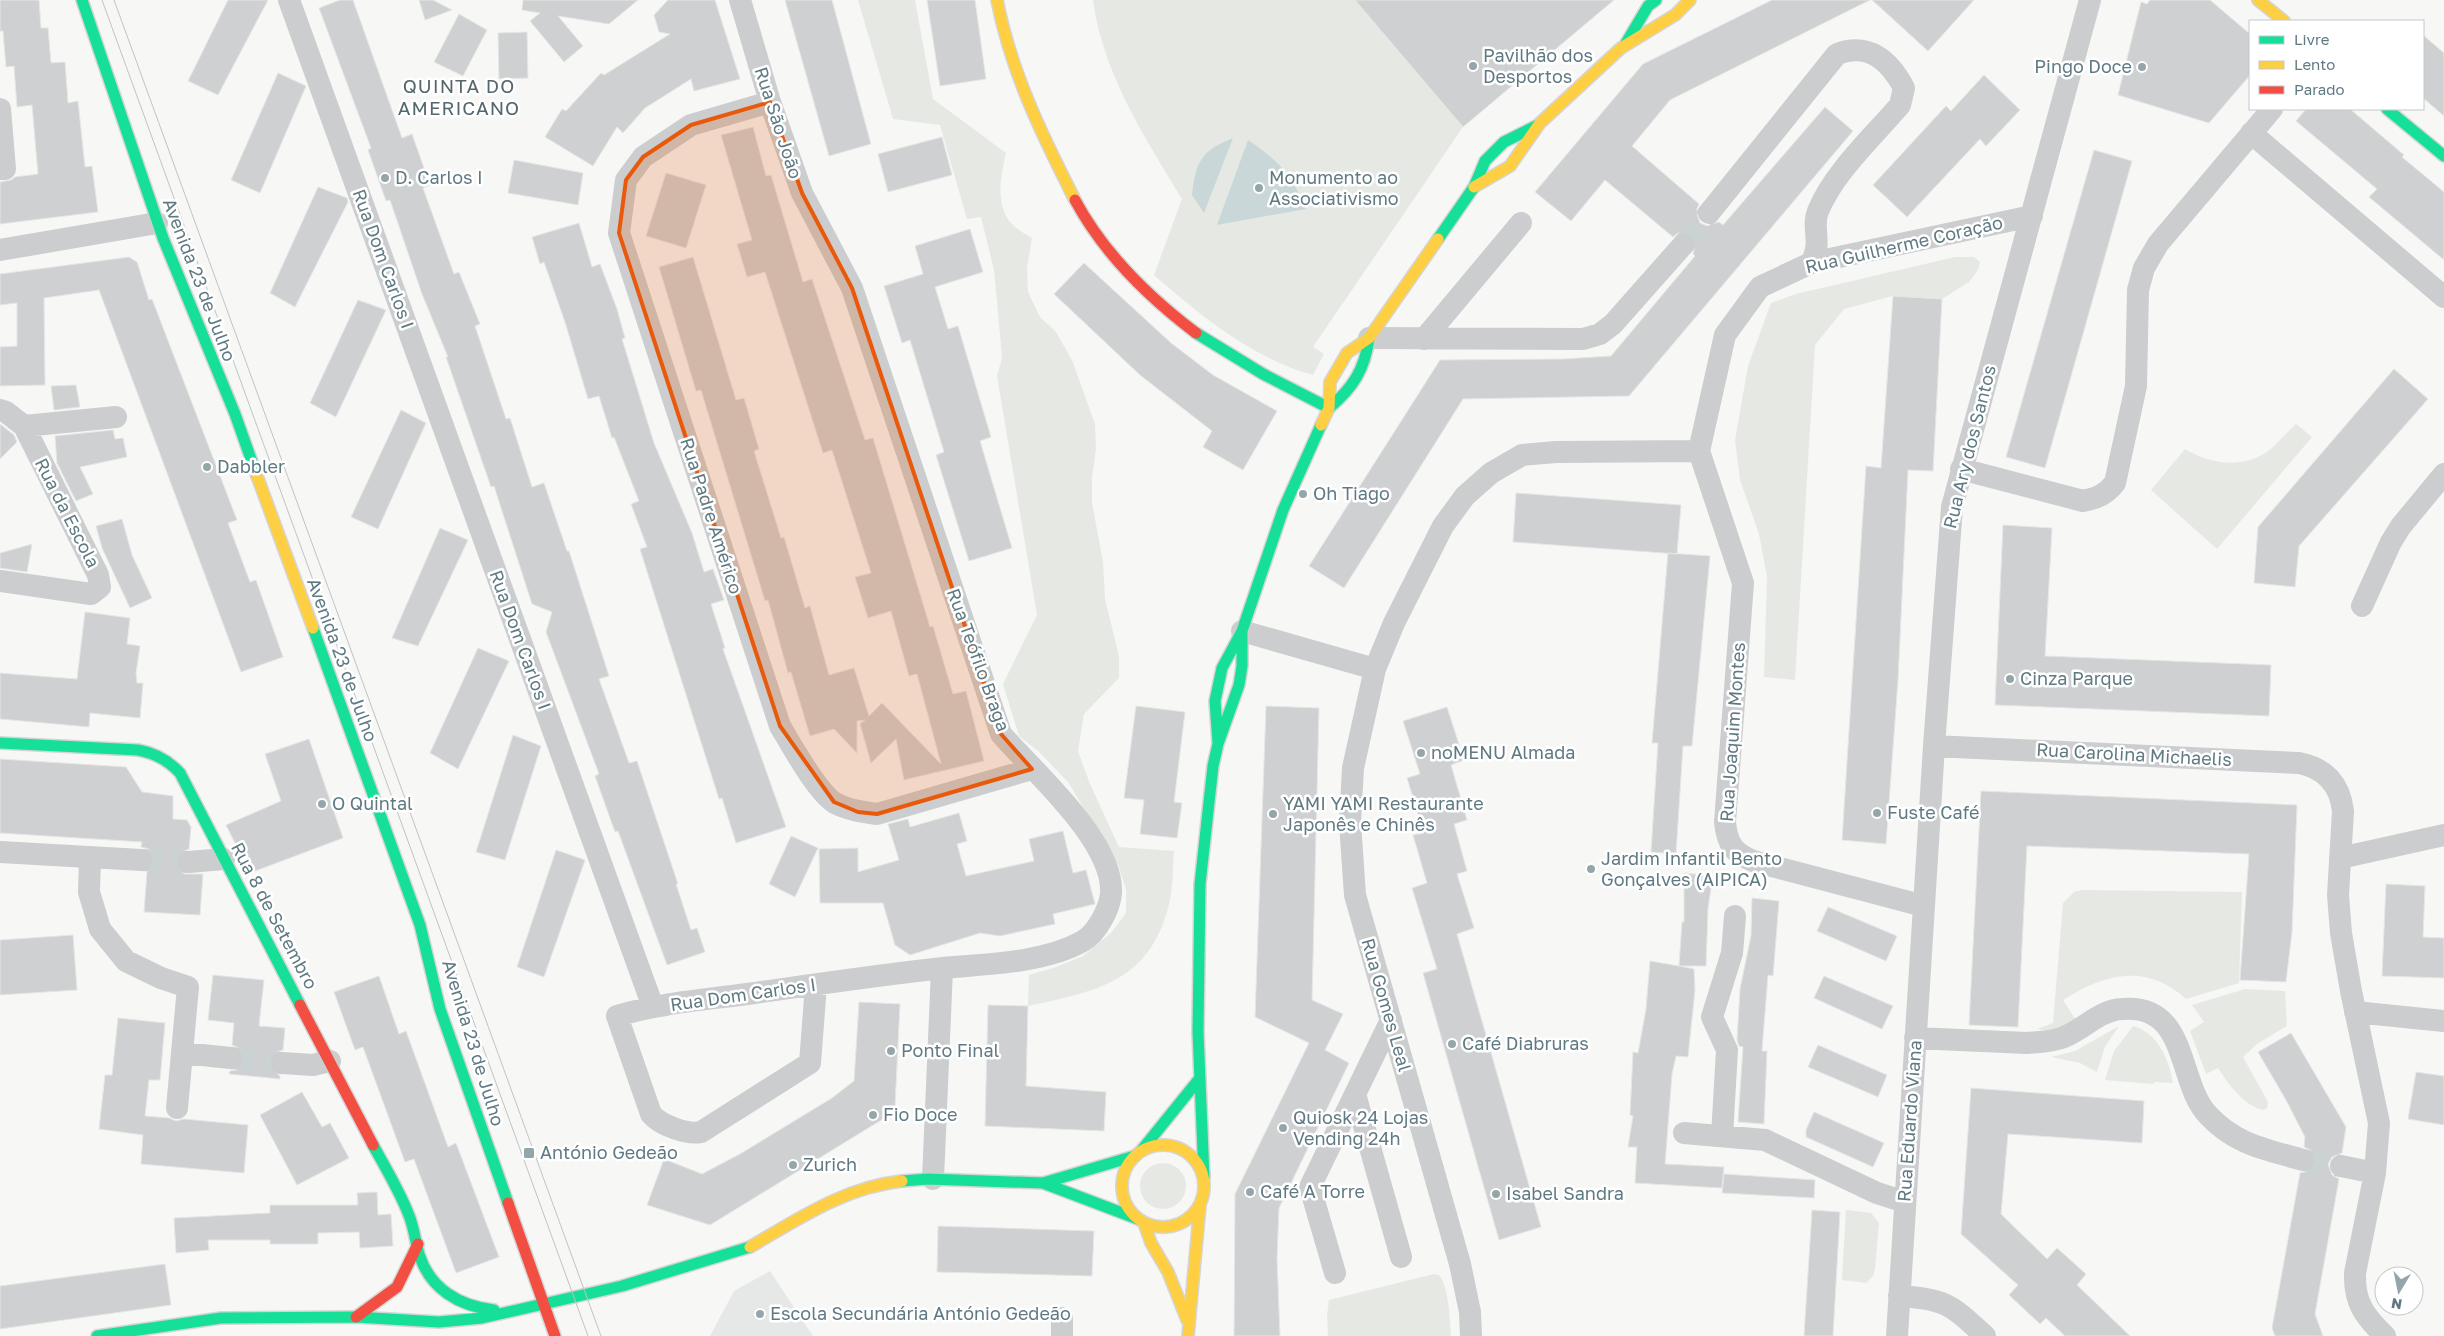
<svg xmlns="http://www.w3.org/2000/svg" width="2444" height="1336" font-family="'Golos Text',sans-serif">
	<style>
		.built { fill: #e5e8e7 }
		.green { fill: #e6e9e3 }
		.water { fill: #cad7d8 }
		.building { fill: #ced0d1; stroke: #e6e6e6 }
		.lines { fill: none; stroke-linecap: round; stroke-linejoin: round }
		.street-tunnel { stroke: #cad2d4; stroke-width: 22; stroke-dasharray: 22 11; stroke-linecap: butt }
		.fast-casing { stroke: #d4d5d6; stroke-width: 14 }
		.slow-casing { stroke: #d4d5d6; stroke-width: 14 }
		.jam-casing { stroke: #d4d5d6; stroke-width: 14 }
		.street { stroke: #cbcdce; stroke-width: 22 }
		.fast { stroke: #16e098; stroke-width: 11 }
		.slow { stroke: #ffcf43; stroke-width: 11 }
		.jam { stroke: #f24e42; stroke-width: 11 }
		.tram { stroke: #c1c3c4; stroke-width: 1 }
		.marked { fill: #e8590c; fill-opacity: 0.2; stroke: #e8590c; stroke-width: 4; stroke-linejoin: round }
		.poi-dot { fill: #95a6ab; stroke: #fff; stroke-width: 2 }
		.labels { text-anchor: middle; stroke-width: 5; stroke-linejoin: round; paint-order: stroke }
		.poi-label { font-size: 18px; fill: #607a83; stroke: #fff; text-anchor: start }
		.street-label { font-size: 18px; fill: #607a83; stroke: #fff }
		.neighbourhood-label { font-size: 19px; letter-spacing: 1px; fill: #53676d; stroke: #fff }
	</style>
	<rect width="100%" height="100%" fill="#f7f7f6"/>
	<path class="built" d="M770 1271 813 1336H710L734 1291Z"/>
	<path class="green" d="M858 0H915L933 99 1006 153C1001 175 994 207 1013 225 1018 230 1026 234 1032 238L1027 268 1028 292 1040 317 1056 332 1072 360 1095 424 1096 449 1092 477V503L1103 562 1105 599 1119 656V678L1084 714 1078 751 1090 784 1119 847 1174 851C1173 867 1173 884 1170 900 1152 981 1099 991 1028 1006L1029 975 1056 967 1083 956 1111 933 1126 913V889L1118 865 1068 782 1038 751 1019 736 1003 684 1037 615 997 376 1002 358 998 312 994 270 981 217 967 219 940 125 893 119Z
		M1093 0H1614L1463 127 1313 347 1324 354 1313 375C1252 358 1201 316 1154 275L1182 199C1144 136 1103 74 1093 0Z
		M1955 257H1974L1980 262 1978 270 1969 282 1942 299 1893 296 1844 309 1815 345 1795 680 1764 677 1767 577 1759 534 1740 480 1735 440 1748 366 1771 303 1796 294Z
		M2296 424 2312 437 2217 549 2151 490 2185 449C2210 464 2241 469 2267 452 2277 444 2286 433 2296 424Z
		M2082 890 2242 892 2239 983 2186 999C2146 962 2104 974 2063 1000L2076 1020C2064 1027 2051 1033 2037 1029L2053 1023 2063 903 2074 892Z
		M2245 989 2285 991 2287 1026 2257 1044 2243 1057 2268 1102 2267 1108 2263 1110C2243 1105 2229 1085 2218 1068L2206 1074 2190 1031 2204 1022 2192 1005Z
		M2119 1026 2105 1047 2097 1072 2080 1063 2051 1057 2075 1051Z
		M2133 1026C2158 1033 2169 1059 2173 1083L2154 1082 2153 1084 2105 1080 2114 1051Z
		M1140 1186a23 23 0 1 1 46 0a23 23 0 1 1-46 0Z
		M1846 1210 1871 1213 1879 1223 1875 1269 1873 1276 1866 1283 1842 1280Z
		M1434 1274 1439 1275C1449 1287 1450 1320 1451 1336H1328L1327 1316 1329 1300Z"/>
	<path class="water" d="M1233 138 1204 213 1192 195C1196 161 1201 151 1233 138Z
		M1248 140C1277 159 1293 176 1306 209L1217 225Z"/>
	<path class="building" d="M0 0H39L41 28H48L51 63 65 62 68 103 78 101 85 167 92 166 98 212 0 224V182L11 180 15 177 38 174 32 105 17 107 14 66 6 67 3 31H0Z
		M228 0H268L218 95 188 81Z
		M340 0H353L402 138 412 134 430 185 423 188 454 274 459 272 480 324 475 326 506 419 510 418 532 487 544 483 567 551H569L609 676 599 679 629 763 637 761 678 884H676L691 930 697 928 705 952 667 965 618 831 615 832 595 776 599 774 546 632 552 612 532 604 494 486 491 487 446 357H448L422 294 390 200 386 201 368 150 371 148 319 8Z
		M419 0H433L452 10 425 20Z
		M523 0H638L609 24 558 16 583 46 564 62 530 21 540 13 522 10Z
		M668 0H715L740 79 694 91 691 79 645 108 623 133 617 127 593 166 545 137 562 109 566 111 601 73 604 75 670 34 659 32 654 15Z
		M785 0H832L871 144 829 156Z
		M927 0H975L986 79 940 86Z
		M1355 0H1614L1463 127Z
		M1772 0H1870L1670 100 1632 146 1699 204 1696 211 1700 223 1707 226 1719 222 1723 225 1825 107 1853 131 1629 396 1463 399 1344 588 1309 566 1440 360 1564 359 1611 356 1695 256 1693 254 1696 241 1691 235 1679 232 1673 237 1605 180 1571 221 1535 192 1643 64Z
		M1872 0H1974L1928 51Z
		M2150 0H2210L2250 34V75L2209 123 2118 95 2141 2 2147 4Z
		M459 14 487 30 463 76 434 62Z
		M527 32 528 78 499 79 498 33Z
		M2423 35 2444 53V116L2423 98Z
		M278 73 306 86 260 193 231 180Z
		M1984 75 2020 110 1986 146 1980 139 1907 217 1873 185 1946 106 1951 111Z
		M2306 109H2350L2404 155 2402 157 2444 192V260L2369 197 2377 189 2296 121Z
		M753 127 766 176 771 175 803 282 812 279 865 440 873 438 930 627 933 626 953 694 966 691 984 761 904 780 896 739 871 763 860 724 865 720 857 721V753L834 729 810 736 791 672 788 673 768 600 765 601 701 390 696 391 659 267 693 257 736 400 744 398 759 449 754 451 781 538 784 537 805 608 810 606 829 675 854 668 869 716 882 703 941 764 917 674 909 676 891 611 868 618 855 577 871 573 832 450 823 453 765 272 747 277 737 244 752 240 721 135Z
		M942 137 952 175 888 192 878 154Z
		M2094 150 2132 161 2045 468 2006 457Z
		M514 160 583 173 578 205 508 193Z
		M666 173 706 185 686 248 646 236Z
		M318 187 347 198 348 202 295 307 270 293Z
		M579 223 592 267 600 264 617 309 625 338 622 339 654 443 692 533 704 572 713 569 724 600 711 604 725 648 723 649 786 827 736 843 722 798 719 799 640 549 647 547 631 504 639 501 614 437 612 438 599 396 588 399 565 322 544 262 540 264 532 237Z
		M970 229 983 272 935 287 948 329 958 326 991 437 980 441 1012 548 969 561 936 455 944 452 910 340 902 343 884 286 923 274 915 246Z
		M129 257 137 262 149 300 152 299 237 520 228 523 250 582 256 580 283 657 241 672 99 290 44 298 45 385 0 386V347L17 346V303L0 305V274Z
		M1084 263 1171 343 1213 375 1277 411 1243 470 1203 447 1212 431 1140 375 1054 294Z
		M1893 296 1942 299 1933 471 1908 470 1898 680 1886 844 1842 840 1866 466 1881 468Z
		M358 300 386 310 336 417 310 403Z
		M2394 369 2428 399 2299 546 2295 587 2254 583 2258 527Z
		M76 385 80 407 54 410 51 386Z
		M401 410 426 423 378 529 351 517Z
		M0 424 14 435 17 442 0 459Z
		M113 430 115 439 123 438 127 457 80 467 93 494 76 501 57 463 55 436Z
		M1516 493 1681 505 1677 554 1513 542Z
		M122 519 132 555 152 598 130 608 102 548 96 526Z
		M2003 525 2052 528 2045 656 2271 665 2269 716 1995 705Z
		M440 528 468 540 418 646 392 638Z
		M32 544 27 572 0 568V553Z
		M1668 553 1710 556 1692 746H1683L1676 854 1651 852 1658 743H1652Z
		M85 612 130 618 127 644 140 646 136 673 137 683H143L140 718 90 713 89 727 0 719V673L77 679Z
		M478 648 509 661 458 769 430 753Z
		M1136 706 1185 712 1174 802 1182 803 1177 838 1140 834 1144 800 1124 798Z
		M1266 706 1319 708 1312 1000 1343 1014 1325 1050 1349 1063 1279 1208 1277 1258 1280 1336H1234L1235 1194 1309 1043 1255 1017Z
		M1447 707 1464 760 1451 765 1467 820 1454 824 1467 871 1457 874 1474 928 1457 934 1541 1227 1499 1240 1423 973 1437 969 1412 888 1427 883 1413 835 1424 833 1407 778 1420 774 1403 721Z
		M513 735 541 746 505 860 476 852Z
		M309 739 343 838 250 873 226 825 281 801 265 754Z
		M0 759 126 767 142 792 173 796V819L187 820 191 827 189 849 181 852 177 857 176 864 179 870 184 874H203L200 915 144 912 147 872 152 867 154 860 149 849 141 847 142 842 0 833Z
		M1981 791 2297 805 2292 932 2286 982 2240 980 2249 854 2027 846 2018 1027 1969 1025Z
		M959 813 967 841 957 844 966 876 1034 861 1029 839 1063 831 1073 873 1086 870 1095 904 1053 914 1055 924 1000 936 980 933 910 955 895 945 883 903H820L819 849 858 848V872L899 860 888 824 908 819 910 827Z
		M791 836 818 848 795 897 769 884Z
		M556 850 585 860 544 977 517 967Z
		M1684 873 1713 876 1708 908 1706 966H1679L1694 969 1695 990 1688 1057 1676 1056 1672 1074 1665 1164 1724 1167 1722 1188 1635 1183 1637 1147H1628L1633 1116 1630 1115 1633 1052 1638 1053 1646 1009 1650 961 1679 966 1682 922H1684Z
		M2386 884 2425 886 2423 937 2444 938V978L2382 976Z
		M1752 898 1779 901 1773 976 1768 975 1762 1051H1767L1764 1124 1738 1122 1743 1047 1739 1046 1737 1040 1740 989 1751 936Z
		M1828 907 1897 936 1886 961 1817 931Z
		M73 935 77 990 0 995V940Z
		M213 975 264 980 259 1026 285 1028 283 1050 276 1052 269 1062 271 1069 280 1076V1079L229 1074 230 1071 237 1070 242 1065 243 1053 239 1048 232 1045 234 1023 208 1020Z
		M379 976 399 1034 406 1031 448 1147 456 1143 499 1257 456 1273 414 1159 405 1162 363 1047 355 1050 334 992Z
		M1824 976 1893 1006 1882 1029 1814 998Z
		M859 1002 900 1004 895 1106 883 1119 710 1225 647 1205 664 1159 702 1174 740 1154 832 1098 854 1081Z
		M988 1005 1028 1006 1026 1086 1106 1092 1104 1131 985 1126Z
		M118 1018 165 1023 160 1080H149L145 1116 169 1118 176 1121 184 1119 248 1125 244 1173 141 1164 143 1135 99 1129 105 1075H112Z
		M2291 1033 2346 1127 2342 1153 2332 1157 2328 1164 2332 1175 2339 1179 2315 1314 2323 1336H2275L2272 1328 2300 1173 2312 1170 2316 1163 2313 1151 2304 1147 2305 1137 2286 1100 2258 1052Z
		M1818 1045 1887 1075 1878 1097 1808 1067Z
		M2416 1072 2444 1076V1125L2408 1119Z
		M1971 1088 2144 1101 2142 1143 2008 1134 2001 1214 2047 1259 2057 1248 2086 1274 2077 1285 2130 1336H2065L2046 1318 2040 1324 2009 1295 2018 1285 1961 1234Z
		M302 1092 322 1127 330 1123 349 1158 297 1185 260 1115Z
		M1814 1112 1884 1143 1873 1167 1806 1137V1130Z
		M1724 1174 1815 1180 1814 1198 1722 1193Z
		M377 1192 378 1215 391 1214 393 1246 360 1248 359 1232 318 1233V1244H270V1240H208L209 1250 176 1253 174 1218 270 1213V1205H358L357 1193Z
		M1812 1210 1840 1212 1833 1336H1804Z
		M938 1226 1094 1231 1092 1276 937 1272Z
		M165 1264 171 1305 0 1329V1286Z"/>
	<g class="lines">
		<path class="street-tunnel" d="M1683 245 1709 213
			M141 860 189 862
			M231 1058 282 1063
			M2303 1160 2341 1166"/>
		<defs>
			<path id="fast" d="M82 0 163 238 235 414 257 476
				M1626 43 1648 6 1656 0
				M2387 109 2444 156
				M1438 239 1474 187 1485 161 1504 142 1538 125
				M1196 333 1263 374 1329 408
				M1329 408C1353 388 1365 369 1369 338
				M313 628 420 925 440 1009 508 1203
				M0 743 138 750C155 753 168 760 180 773L300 1005
				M1218 743 1215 701 1222 668 1242 631 1283 510 1321 425
				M373 1145C385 1167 399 1190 408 1213 414 1226 415 1241 419 1254 430 1289 459 1306 494 1310
				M1141 1151 1200 1078
				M1204 1177 1198 1032 1200 884 1213 766 1218 744 1239 685 1242 666V634
				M902 1181 928 1179 1043 1183 1138 1219
				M1043 1183 1135 1156
				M97 1336 221 1318 356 1317 439 1322 482 1318 622 1286 750 1247"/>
			<path id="slow" d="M997 0C1011 72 1042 135 1075 200
				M2258 0 2284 21
				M1474 187 1510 166 1540 123 1621 48 1675 15 1690 0
				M1321 425 1329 408 1330 382 1347 353 1369 338 1438 239
				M257 476 313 628
				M1122 1186a41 41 0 1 1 82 0a41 41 0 1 1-82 0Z
				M1144 1223 1151 1243 1168 1272 1187 1320
				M750 1247C798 1219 845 1187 902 1181
				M1188 1336 1200 1205"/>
			<path id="jam" d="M1075 200C1104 254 1147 296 1196 333
				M300 1005 373 1145
				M508 1203 555 1336
				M356 1317 397 1287 418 1244"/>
		</defs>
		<use href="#fast" class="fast-casing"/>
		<use href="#slow" class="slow-casing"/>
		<use href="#jam" class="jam-casing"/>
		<path class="street" d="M289 0 653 1007
			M740 0 770 102 802 193 852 288 1001 734C1033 771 1114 841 1111 893 1110 908 1097 933 1083 941 1044 963 987 964 943 968 878 975 812 985 747 994 704 1000 659 1003 617 1016L651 1114C660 1125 687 1135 701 1132L810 1063 816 985
			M770 102 691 125 643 157 626 180 619 233 780 726C792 746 817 792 835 803 848 810 863 812 877 814L1032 769
			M0 109 5 169H0
			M2251 133 2444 297
			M1709 213 1837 54C1869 42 1890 61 1904 88L1900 105C1872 138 1835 171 1818 211 1811 228 1823 242 1811 263
			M0 250 157 223
			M1369 338 1583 339 1600 334 1613 324 1683 245
			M1424 339 1521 223
			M0 410 6 412 24 426 98 575 100 587 91 594 0 581
			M24 426 116 417
			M1699 451 1743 583 1725 822C1727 843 1733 853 1753 861L1924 906
			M1699 451 1725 335 1760 287 1811 263 2032 216
			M1961 469 2083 501C2098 498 2106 494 2115 483L2136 386 2138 290 2144 268 2158 244 2272 109
			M2362 606 2391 542 2401 526 2444 474
			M1242 631 1375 669
			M1934 746 2299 763C2325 768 2340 784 2343 811L2338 895 2341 933 2351 991 2379 1123 2375 1173 2355 1273C2354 1302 2364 1316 2385 1336
			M0 852 141 860
			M90 857 89 892 100 929 126 961 161 978 188 987 177 1108
			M2340 858 2444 835
			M189 862 224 859
			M2355 1012 2444 1021
			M1915 1038 2027 1043C2039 1042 2053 1042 2064 1037 2084 1029 2100 1010 2122 1009 2189 1003 2177 1083 2208 1115 2236 1145 2265 1149 2303 1160
			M183 1053 231 1058
			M282 1063 313 1065 330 1061
			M1355 1094 1401 1257
			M1684 1133 1765 1140 1877 1193 1905 1202
			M1722 1136 1727 1050 1712 1017 1732 953 1735 916
			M2341 1166 2375 1173
			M933 1179 942 969
			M1335 1273 1310 1187 1391 1020
			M1899 1296C1947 1299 1951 1305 1985 1336
			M1062 1336V1318
			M1471 1336 1470 1312 1460 1264 1355 895 1350 823 1353 768 1375 669 1394 623 1443 526 1465 496 1491 473 1522 455 1556 452 1699 451
			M1897 1336 1934 746 1952 507 2090 0"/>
		<use href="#fast" class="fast"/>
		<use href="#slow" class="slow"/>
		<use href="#jam" class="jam"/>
		<path class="tram" d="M102 0 588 1336
			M114 0 601 1336"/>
	</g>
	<path class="marked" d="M770 102 802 193 852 288 1001 734 1032 769 877 814 858 812 834 802 780 726 619 233 626 180 643 157 691 125Z"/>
	<g class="poi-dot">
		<circle cx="1473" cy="66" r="5"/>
		<circle cx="2142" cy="67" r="5"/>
		<circle cx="385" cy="178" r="5"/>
		<circle cx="1259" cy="188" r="5"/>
		<circle cx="207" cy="467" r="5"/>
		<circle cx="1303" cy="494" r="5"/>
		<circle cx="2010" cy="679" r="5"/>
		<circle cx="1421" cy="753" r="5"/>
		<circle cx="322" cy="804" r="5"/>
		<circle cx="1877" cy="813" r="5"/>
		<circle cx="1273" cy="814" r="5"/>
		<circle cx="1591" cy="869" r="5"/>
		<circle cx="1452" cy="1044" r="5"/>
		<circle cx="891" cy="1051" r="5"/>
		<circle cx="873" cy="1115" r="5"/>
		<circle cx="1283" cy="1128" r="5"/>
		<rect x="523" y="1147" width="12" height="12" rx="2.5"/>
		<circle cx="793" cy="1165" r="5"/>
		<circle cx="1250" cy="1192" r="5"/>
		<circle cx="1496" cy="1194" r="5"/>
		<circle cx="760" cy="1314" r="5"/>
	</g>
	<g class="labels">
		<g class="poi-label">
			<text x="1483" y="62">Pavilhão dos<tspan x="1483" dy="21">Desportos</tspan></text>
			<text x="2132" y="73" text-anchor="end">Pingo Doce</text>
			<text x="395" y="184">D. Carlos I</text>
			<text x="1269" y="184">Monumento ao<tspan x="1269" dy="21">Associativismo</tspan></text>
			<text x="217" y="473">Dabbler</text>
			<text x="1313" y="500">Oh Tiago</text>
			<text x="2020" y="685">Cinza Parque</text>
			<text x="1431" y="759">noMENU Almada</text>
			<text x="332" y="810">O Quintal</text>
			<text x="1283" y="810">YAMI YAMI Restaurante<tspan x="1283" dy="21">Japonês e Chinês</tspan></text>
			<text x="1887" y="819">Fuste Café</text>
			<text x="1601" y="865">Jardim Infantil Bento<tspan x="1601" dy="21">Gonçalves (AIPICA)</tspan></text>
			<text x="1462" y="1050">Café Diabruras</text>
			<text x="901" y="1057">Ponto Final</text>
			<text x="883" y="1121">Fio Doce</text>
			<text x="1293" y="1124">Quiosk 24 Lojas<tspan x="1293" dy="21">Vending 24h</tspan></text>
			<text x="540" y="1159">António Gedeão</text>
			<text x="803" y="1171">Zurich</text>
			<text x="1260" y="1198">Café A Torre</text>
			<text x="1506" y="1200">Isabel Sandra</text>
			<text x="770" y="1320">Escola Secundária António Gedeão</text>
		</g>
		<g class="street-label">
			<text transform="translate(778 123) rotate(72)" y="6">Rua São João</text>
			<text transform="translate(1904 245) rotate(-13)" y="6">Rua Guilherme Coração</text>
			<text transform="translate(383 259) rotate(70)" y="6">Rua Dom Carlos I</text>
			<text transform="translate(199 280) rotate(69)" y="6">Avenida 23 de Julho</text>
			<text transform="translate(1970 447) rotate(-76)" y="6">Rua Ary dos Santos</text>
			<text transform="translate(67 513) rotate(63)" y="6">Rua da Escola</text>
			<text transform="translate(711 516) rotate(72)" y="6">Rua Padre Américo</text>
			<text transform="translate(520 640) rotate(70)" y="6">Rua Dom Carlos I</text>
			<text transform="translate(342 660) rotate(70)" y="6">Avenida 23 de Julho</text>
			<text transform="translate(978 660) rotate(70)" y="6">Rua Teófilo Braga</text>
			<text transform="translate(1733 732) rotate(-86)" y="6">Rua Joaquim Montes</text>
			<text transform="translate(2134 755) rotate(3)" y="6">Rua Carolina Michaelis</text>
			<text transform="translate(274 916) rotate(62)" y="6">Rua 8 de Setembro</text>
			<text transform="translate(743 995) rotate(-8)" y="6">Rua Dom Carlos I</text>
			<text transform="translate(1386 1005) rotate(74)" y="6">Rua Gomes Leal</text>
			<text transform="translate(473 1043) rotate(73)" y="6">Avenida 23 de Julho</text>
			<text transform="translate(1910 1121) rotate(-86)" y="6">Rua Eduardo Viana</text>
		</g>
		<g class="neighbourhood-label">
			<text x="459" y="93">QUINTA DO<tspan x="459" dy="22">AMERICANO</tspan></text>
		</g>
	</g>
	<rect x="2249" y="20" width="175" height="90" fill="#ffffff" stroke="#bfcacd"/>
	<rect x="2259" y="36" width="25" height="8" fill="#16e098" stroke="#bfcacd"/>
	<text x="2294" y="45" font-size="15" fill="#607a83">Livre</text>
	<rect x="2259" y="61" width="25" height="8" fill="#ffcf43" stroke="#bfcacd"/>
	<text x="2294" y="70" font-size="15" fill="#607a83">Lento</text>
	<rect x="2259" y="86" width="25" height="8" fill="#f24e42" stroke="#bfcacd"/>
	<text x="2294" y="95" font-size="15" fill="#607a83">Parado</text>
	<g transform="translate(2399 1291) rotate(190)"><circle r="24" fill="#ffffff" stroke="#bfcacd"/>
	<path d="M0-4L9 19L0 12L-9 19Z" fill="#95a6ab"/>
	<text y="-8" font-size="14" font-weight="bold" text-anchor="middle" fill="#607a83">N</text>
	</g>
</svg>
